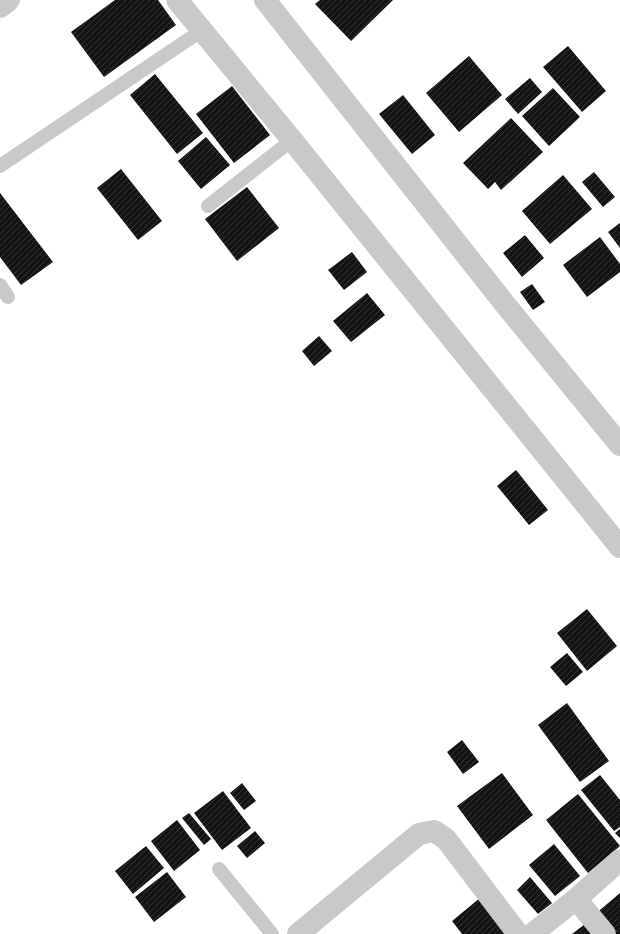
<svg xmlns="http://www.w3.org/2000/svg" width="620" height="934" font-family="'Nunito Sans',sans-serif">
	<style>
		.building { fill: url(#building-hatch) }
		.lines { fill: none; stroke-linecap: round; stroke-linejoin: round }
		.service { stroke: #c9c9c9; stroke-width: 14 }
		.minor { stroke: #c9c9c9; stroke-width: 22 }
		.tertiary { stroke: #c9c9c9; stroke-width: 22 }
	</style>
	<defs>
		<pattern id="building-hatch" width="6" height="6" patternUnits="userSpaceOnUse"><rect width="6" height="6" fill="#131313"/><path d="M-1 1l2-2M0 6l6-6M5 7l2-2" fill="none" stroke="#363636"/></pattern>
	</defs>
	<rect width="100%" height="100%" fill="#fff"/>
	<path class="building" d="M115 0H158L176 25 104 77 71 32Z
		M320 0H393L351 41 315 4Z
		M568 46 606 91 582 112 543 67Z
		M469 56 502 95 459 132 426 93Z
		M155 74 203 133 177 154 130 95Z
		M530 78 542 92 518 114 505 99Z
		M232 86 270 135 234 163 196 114Z
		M553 88 580 117 549 146 522 116Z
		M403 95 435 135 412 154 379 114Z
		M511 118 543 152 501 190 495 182 488 189 463 163Z
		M206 137 230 165 201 189 178 161Z
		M121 169 162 221 138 240 97 188Z
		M594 172 615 197 603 207 582 182Z
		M563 175 592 209 550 244 522 211Z
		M247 187 279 228 237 261 205 219Z
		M0 193 53 262 21 285 0 257Z
		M620 223V248L608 232Z
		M525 235 544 258 522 277 503 253Z
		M600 237 620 264V272L587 297 563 265Z
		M352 252 367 272 344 290 328 270Z
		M532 284 545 302 533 310 520 292Z
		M367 293 385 315 351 342 333 321Z
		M319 336 332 351 314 366 302 351Z
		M516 470 548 510 529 525 497 486Z
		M587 609 617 646 587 671 557 633Z
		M567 653 583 672 566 686 550 667Z
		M567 703 609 761 580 782 538 725Z
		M462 740 479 762 463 774 447 752Z
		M502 773 533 815 489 849 457 806Z
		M600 775 620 800V827L614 831 581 790Z
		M242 783 256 801 244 810 230 793Z
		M223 791 251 828 222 850 194 813Z
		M578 794 620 846 588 873 546 820Z
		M189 813 211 839 204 845 182 818Z
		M177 820 200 850 174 871 151 841Z
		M620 829V838L615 833Z
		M255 831 265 843 247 858 237 846Z
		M554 844 580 876 555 896 529 865Z
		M146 846 164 868 133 894 115 871Z
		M167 872 186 897 154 922 135 897Z
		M530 877 552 903 538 914 517 890Z
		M620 893V934H610L594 915Z
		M480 898 509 934H462L452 921Z
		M589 921 599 934H572Z"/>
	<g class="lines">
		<path class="service" d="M0 166 201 31
			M208 206 292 140
			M0 285 8 297
			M219 869 272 934"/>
		<path class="minor" d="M265 0 504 303 620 445
			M0 7 9 0
			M576 899 605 934
			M298 934 419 834 434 831 446 839 518 934
			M532 934 576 899 620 860"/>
		<path class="tertiary" d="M177 0 292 140 620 547"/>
	</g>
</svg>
